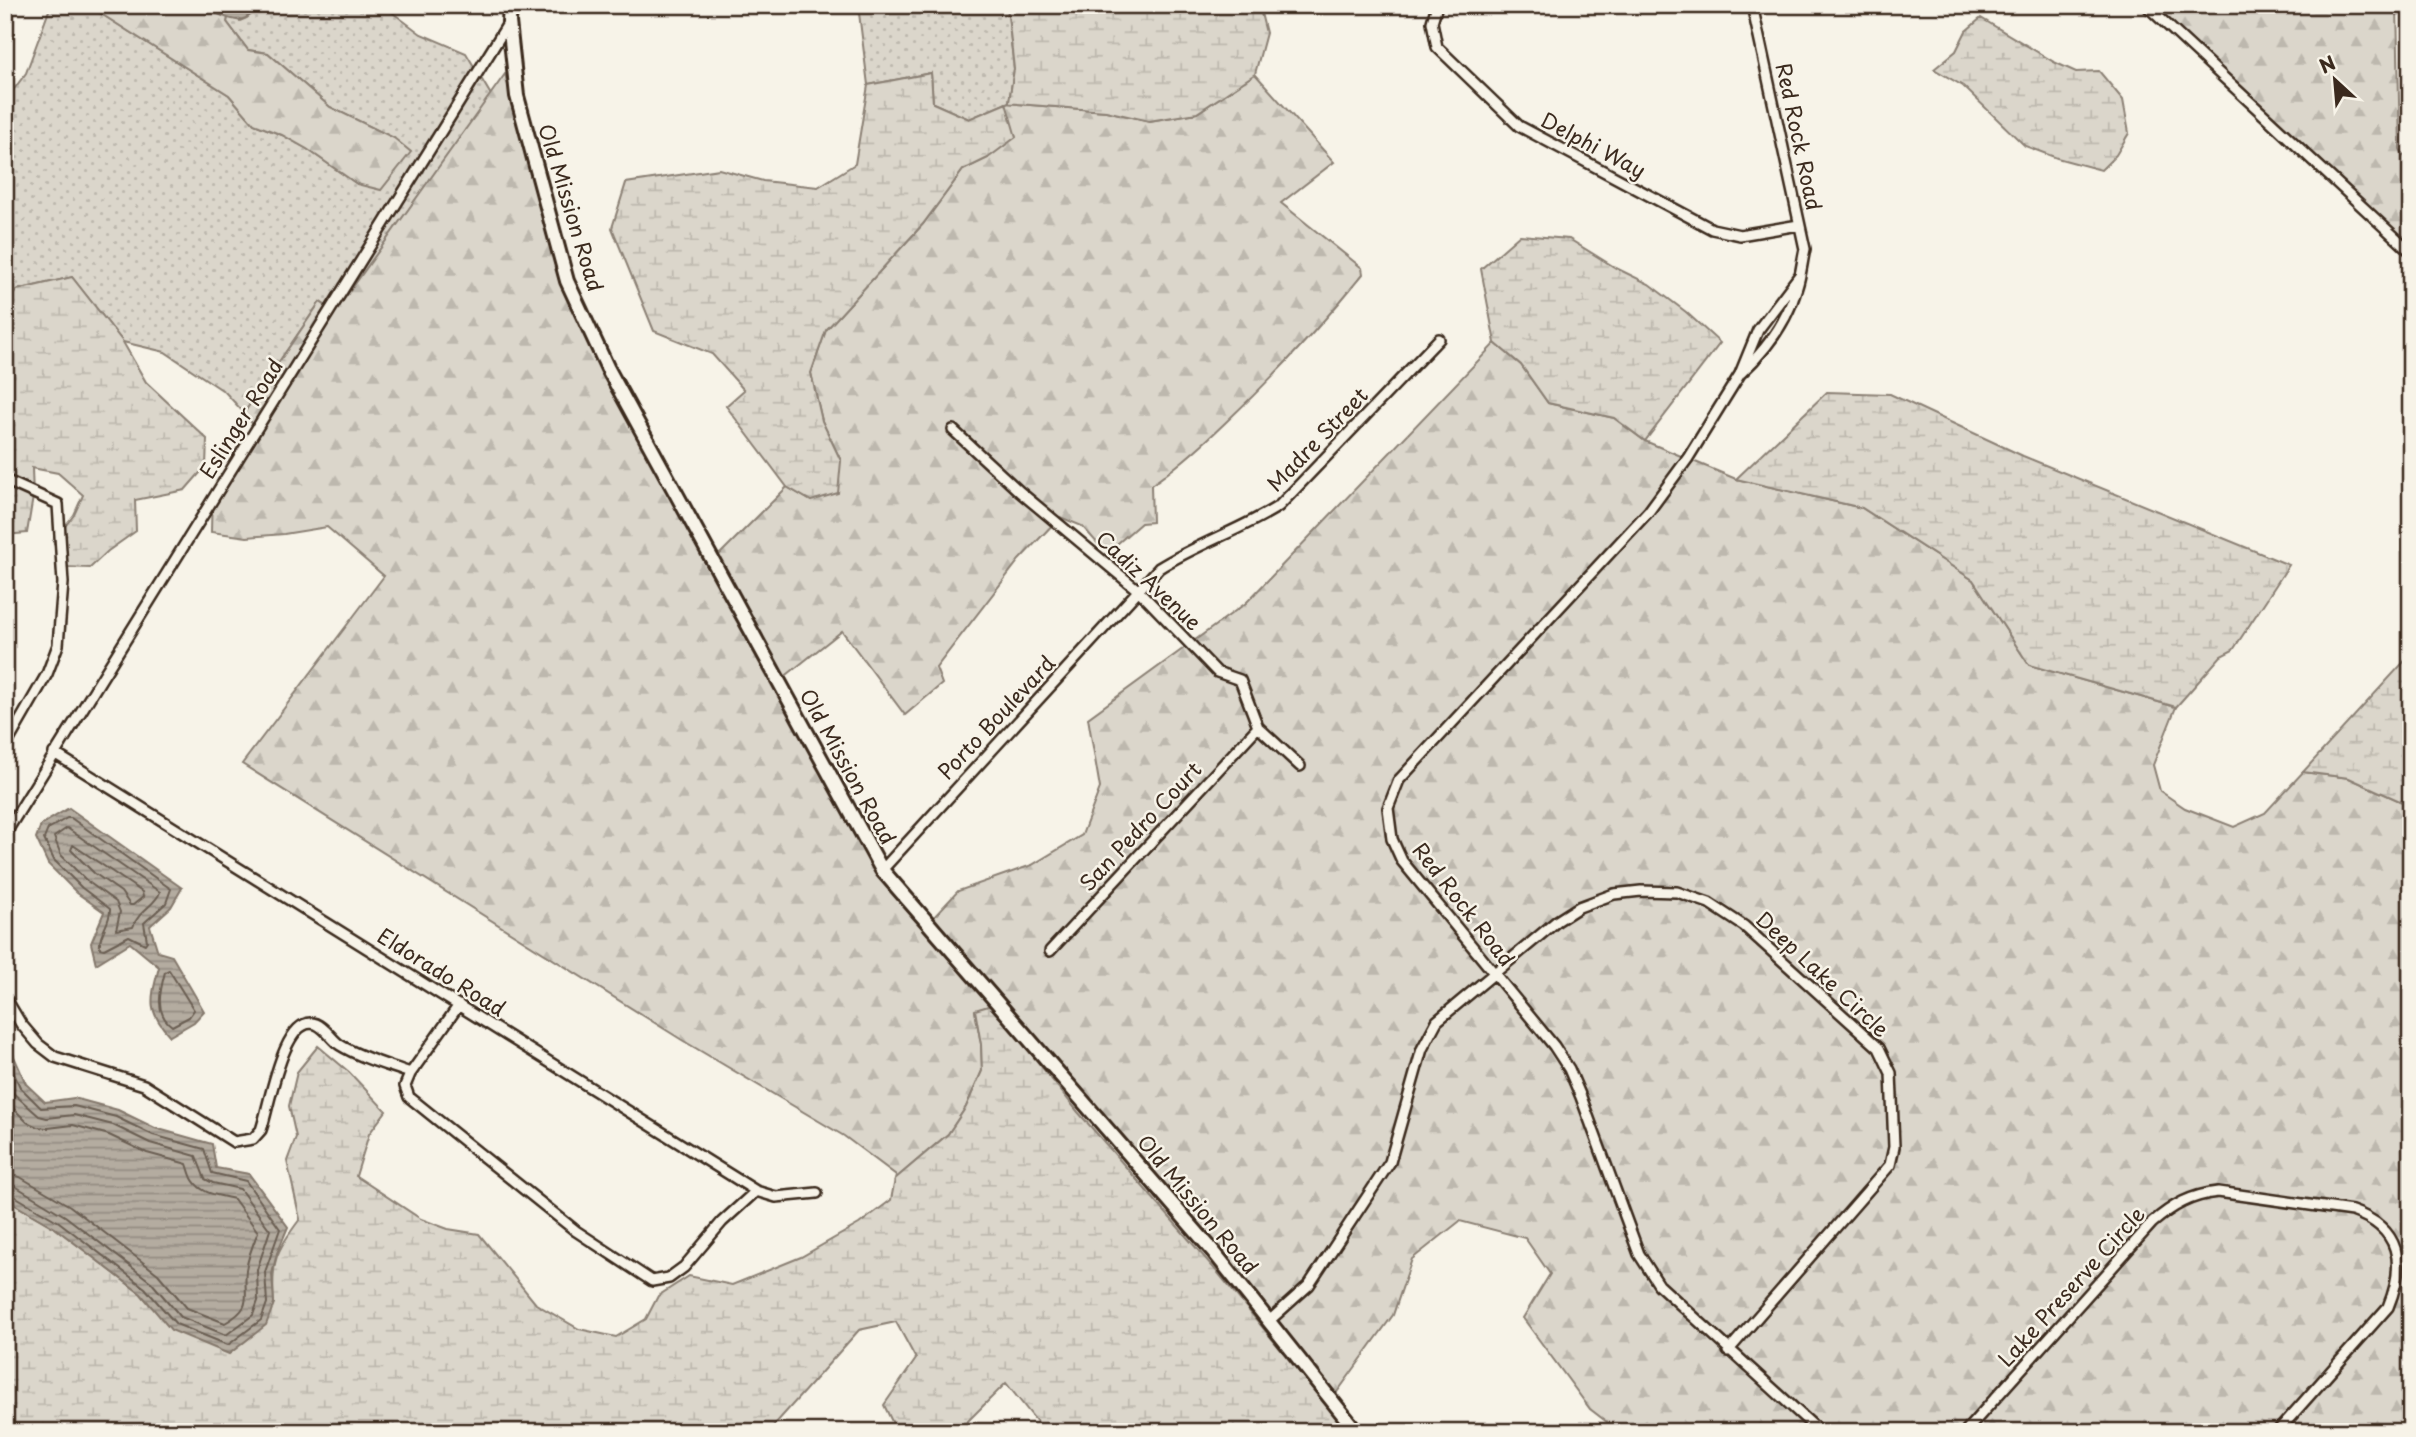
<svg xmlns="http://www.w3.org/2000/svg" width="2416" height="1437" font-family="'Playpen Sans',sans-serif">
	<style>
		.grass { fill: url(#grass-dots); stroke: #8b8074; stroke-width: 2 }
		.forest { fill: url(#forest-firs); stroke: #8b8074; stroke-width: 2 }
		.wetland { fill: url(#wetland-marsh); stroke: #8b8074; stroke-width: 2 }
		.water { fill: url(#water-rules); stroke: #84786c; stroke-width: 2 }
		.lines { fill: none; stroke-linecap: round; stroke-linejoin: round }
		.shore { stroke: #6b5e52; stroke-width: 2 }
		.street-casing { stroke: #3b2a1e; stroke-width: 14 }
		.secondary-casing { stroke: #3b2a1e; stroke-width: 18 }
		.street { stroke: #f7f3e8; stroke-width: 9 }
		.secondary { stroke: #f7f3e8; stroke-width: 12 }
		.labels { text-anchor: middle; stroke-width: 5; stroke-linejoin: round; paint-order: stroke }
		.street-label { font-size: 21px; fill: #3b2a1e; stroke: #f7f3e8 }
	</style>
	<defs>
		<pattern id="grass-dots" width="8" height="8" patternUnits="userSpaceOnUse" patternTransform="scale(1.75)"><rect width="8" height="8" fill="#dbd6cb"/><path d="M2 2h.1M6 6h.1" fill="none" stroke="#bdb8ae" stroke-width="1.8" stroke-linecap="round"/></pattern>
		<pattern id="forest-firs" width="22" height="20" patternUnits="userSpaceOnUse" patternTransform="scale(1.75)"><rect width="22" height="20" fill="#dbd6cb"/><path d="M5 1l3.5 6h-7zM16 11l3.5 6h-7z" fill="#bdb8ae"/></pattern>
		<pattern id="wetland-marsh" width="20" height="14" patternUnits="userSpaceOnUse" patternTransform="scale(1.75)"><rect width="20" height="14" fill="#dbd6cb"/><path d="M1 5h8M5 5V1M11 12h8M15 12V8" fill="none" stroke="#bdb8ae"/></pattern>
		<pattern id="water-rules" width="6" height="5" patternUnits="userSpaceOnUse" patternTransform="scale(1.75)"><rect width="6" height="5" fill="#b4aca0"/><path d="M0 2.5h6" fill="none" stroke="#948c82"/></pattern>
	</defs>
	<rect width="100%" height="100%" fill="#f7f3e8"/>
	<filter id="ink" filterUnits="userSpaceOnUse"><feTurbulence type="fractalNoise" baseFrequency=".0143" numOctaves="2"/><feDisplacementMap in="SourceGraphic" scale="14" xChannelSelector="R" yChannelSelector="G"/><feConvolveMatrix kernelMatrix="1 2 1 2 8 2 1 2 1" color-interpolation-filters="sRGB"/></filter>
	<g filter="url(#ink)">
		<path class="grass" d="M51 5H87L92 8 229 95 254 124 282 135 307 149 357 184 394 138 330 107 268 53 248 50 227 22 228 17 240 21 247 18 261 5H379L393 13 421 34 466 53 491 95 335 312 320 302 244 413 225 392 165 352 123 342 72 277 17 290 5 305V101L26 73Z
			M858 5H1007L1014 69 1009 102 969 119 933 103 931 73 868 85Z"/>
		<path class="forest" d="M87 5H201L228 17 227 22 248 50 268 53 330 107 394 138 411 152 381 190 357 184 307 149 282 135 254 124 229 95Z
			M2155 5H2397L2400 149 2411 167V260Z
			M505 74 562 283 829 789 877 873 992 1005 975 1011 981 1044 982 1071 966 1107 948 1134 895 1179 896 1175 844 1136 682 1040 242 764 384 576 327 527 284 534 247 537 211 532 212 490 254 426 244 413 320 302 335 312Z
			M1255 74 1334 162 1281 203 1362 268 1363 274C1320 327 1274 377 1225 423 1201 446 1178 467 1151 485L1152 522 1141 523 1110 550 1099 545 1082 526 1060 517 1019 560 936 668 942 684 905 715 842 631 783 678 717 557 787 487 811 501 841 461 822 421 811 373 826 330 923 224 963 170 988 158 1006 103 1106 111 1150 121 1197 113Z
			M1495 343 1521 365 1548 403 1614 418 1645 441 1736 479 1862 508 1973 580 2029 665 2176 707 2153 765 2160 791 2185 808 2234 827 2265 813 2303 772 2349 778 2411 806V1432H1620L1590 1409 1523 1318 1550 1274 1525 1238 1460 1221 1412 1259 1393 1315 1335 1395 932 919 958 891 1032 865 1082 835 1100 788 1088 718 1246 603Z"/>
		<path class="wetland" d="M1007 5H1259L1266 33 1255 74 1197 113 1149 121 1106 111 1006 103 1016 137 988 158 963 170 923 224 826 330 811 373 822 421 841 461 838 493 811 501 787 487 726 406 744 390 712 354 654 331 612 228 626 183 719 169 763 181 818 187 855 164 868 85 931 73 933 103 969 119 1009 102 1014 69Z
			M1981 18 2054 62 2076 72 2099 71 2123 100 2129 133 2116 155 2101 170 2057 158 2025 146 1963 86 1934 69 1956 51 1966 31Z
			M1520 235 1569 239 1616 268 1649 284 1686 312 1720 343 1645 441 1614 418 1548 403 1521 365 1495 343 1481 269Z
			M72 277 123 342 146 382 207 439 206 466 185 490 135 500 136 531 108 551 90 568 63 567 53 541 74 515 83 495 58 473 32 468 33 497 27 533 5 535V305L17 290Z
			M1827 392 1890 394 2023 456 2289 565 2233 650 2221 656 2176 707 2029 665 1973 580 1862 508 1736 479Z
			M2411 654V806L2349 778 2303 772Z
			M992 1005 1078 1112 1219 1274 1348 1432H1045L1006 1383 957 1432H897L884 1405 916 1359 896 1322 859 1330 768 1432H5V1199L55 1228 141 1294 172 1330 274 1303C271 1262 275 1252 300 1219L287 1161 296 1137 289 1106 297 1072 318 1046 349 1072 386 1111 369 1134 356 1176 421 1219 448 1229 479 1234 536 1304 579 1329 616 1337 646 1319 658 1296 689 1276 732 1285 801 1257 859 1224 891 1200 895 1179 948 1134 966 1107 982 1071 981 1044 975 1010Z"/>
		<path class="water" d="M201 5H261C256 10 250 17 243 19 232 23 211 11 201 5Z
			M69 808 182 888 171 907 150 926 158 952 172 956 204 1011 194 1022 170 1036C146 1010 151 999 159 967L130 943 96 964 91 943 104 912 77 893 48 864 36 838 41 825Z
			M5 1036 26 1084 45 1102 74 1098 118 1110 155 1128 212 1144 216 1168 249 1174 288 1227 277 1253 272 1274 274 1303 266 1325 229 1354 171 1330 141 1294 55 1228 5 1199Z"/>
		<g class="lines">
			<path class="shore" d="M67 818H71L171 889 166 903 144 923 147 941 145 944 129 936 104 949 100 948C98 934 111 923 110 909L82 888 54 860 44 839 48 829Z
				M67 828 160 892C156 905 138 911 133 927L116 930 120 912 116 902 87 881 61 855 54 837Z
				M73 845 142 892 143 897 133 905H130L121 892 94 873 71 850Z
				M169 970 194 1010 189 1017 172 1026C154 1013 160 991 165 972Z
				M5 1054 20 1087 41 1108 74 1106 116 1117 153 1135 204 1149 212 1173 246 1181 280 1229 265 1272 267 1303 261 1320 228 1345 176 1324 145 1288 59 1222 11 1194 5 1193
				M5 1076 13 1093 39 1116 47 1118 74 1115 113 1125 150 1143 196 1156 205 1179 213 1183 240 1189 270 1230 257 1270 258 1301 253 1315 226 1335 181 1317 151 1282 65 1216 15 1186 5 1184
				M5 1100 27 1122 37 1127 48 1128 73 1125 109 1135 147 1153 187 1164C189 1169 190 1175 193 1180 202 1195 220 1195 234 1199L258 1232C253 1244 248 1257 246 1270 243 1298 255 1306 225 1323L187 1308 158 1274 70 1206 20 1177 5 1174"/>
			<defs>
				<path id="street" d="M1437 5 1432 22 1437 47 1519 126 1712 229 1740 235 1799 225
					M2149 8 2411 252
					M1799 276 1758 330 1740 374 1688 458 1649 511 1399 780 1388 808 1392 839 1402 861 1554 1046 1569 1069 1581 1097 1639 1254 1659 1285 1820 1432
					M1741 373C1766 350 1788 320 1797 287 1801 275 1802 262 1805 249L1752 5
					M953 430 1020 492 1139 591 1217 672 1240 680 1258 727 1300 766
					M5 480 58 504 63 583 58 645 47 674 5 747
					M54 753 756 1191 776 1197 817 1193
					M5 834 509 22
					M882 870 1159 568C1197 544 1241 530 1279 506L1439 339
					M1050 951 1258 727
					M5 997 21 1024 38 1044 55 1057 144 1085 234 1142 253 1139 261 1130C269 1109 283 1013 316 1024 326 1028 332 1040 340 1045 361 1058 388 1065 410 1073
					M459 1005 410 1074 405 1086 409 1097 576 1231 652 1281 669 1278 684 1267 722 1222 756 1191
					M1269 1321 1309 1285 1390 1162 1422 1049 1437 1021 1557 921 1579 907 1614 894 1641 891 1677 892 1709 903 1744 926 1879 1048 1891 1073 1894 1147 1890 1165 1728 1351
					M1965 1432 2152 1223C2173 1205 2191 1195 2218 1192L2352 1211C2401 1228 2406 1263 2388 1307L2277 1432"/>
				<path id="secondary" d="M510 5 509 22 517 96 567 281 608 369 882 870 1213 1251 1357 1432"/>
			</defs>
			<use href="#street" class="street-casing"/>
			<use href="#secondary" class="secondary-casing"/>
			<use href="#street" class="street"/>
			<use href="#secondary" class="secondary"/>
		</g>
	</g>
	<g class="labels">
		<g class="street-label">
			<text transform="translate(1798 137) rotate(78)" y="7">Red Rock Road</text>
			<text transform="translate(1593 146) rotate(28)" y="7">Delphi Way</text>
			<text transform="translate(570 208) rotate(73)" y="7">Old Mission Road</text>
			<text transform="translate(242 419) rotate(-58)" y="7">Eslinger Road</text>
			<text transform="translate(1318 440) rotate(-46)" y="7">Madre Street</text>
			<text transform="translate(1148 581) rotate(43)" y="7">Cadiz Avenue</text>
			<text transform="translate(997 718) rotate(-47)" y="7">Porto Boulevard</text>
			<text transform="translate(847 767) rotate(61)" y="7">Old Mission Road</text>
			<text transform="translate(1141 827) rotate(-47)" y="7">San Pedro Court</text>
			<text transform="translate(1463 905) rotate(52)" y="7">Red Rock Road</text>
			<text transform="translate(441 973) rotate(32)" y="7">Eldorado Road</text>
			<text transform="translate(1822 975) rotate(43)" y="7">Deep Lake Circle</text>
			<text transform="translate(1197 1205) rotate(50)" y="7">Old Mission Road</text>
			<text transform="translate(2072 1287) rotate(-48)" y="7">Lake Preserve Circle</text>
		</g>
	</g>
	<rect width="2416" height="1437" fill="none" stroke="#f7f3e8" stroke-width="28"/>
	<rect x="14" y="14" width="2388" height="1409" fill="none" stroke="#3b2a1e" stroke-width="2.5" filter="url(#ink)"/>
	<g transform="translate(2335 80) rotate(334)" stroke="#f7f3e8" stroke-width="5" paint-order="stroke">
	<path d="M0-5L12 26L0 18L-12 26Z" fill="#3b2a1e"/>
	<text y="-10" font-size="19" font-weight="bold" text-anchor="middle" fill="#3b2a1e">N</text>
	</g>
</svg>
